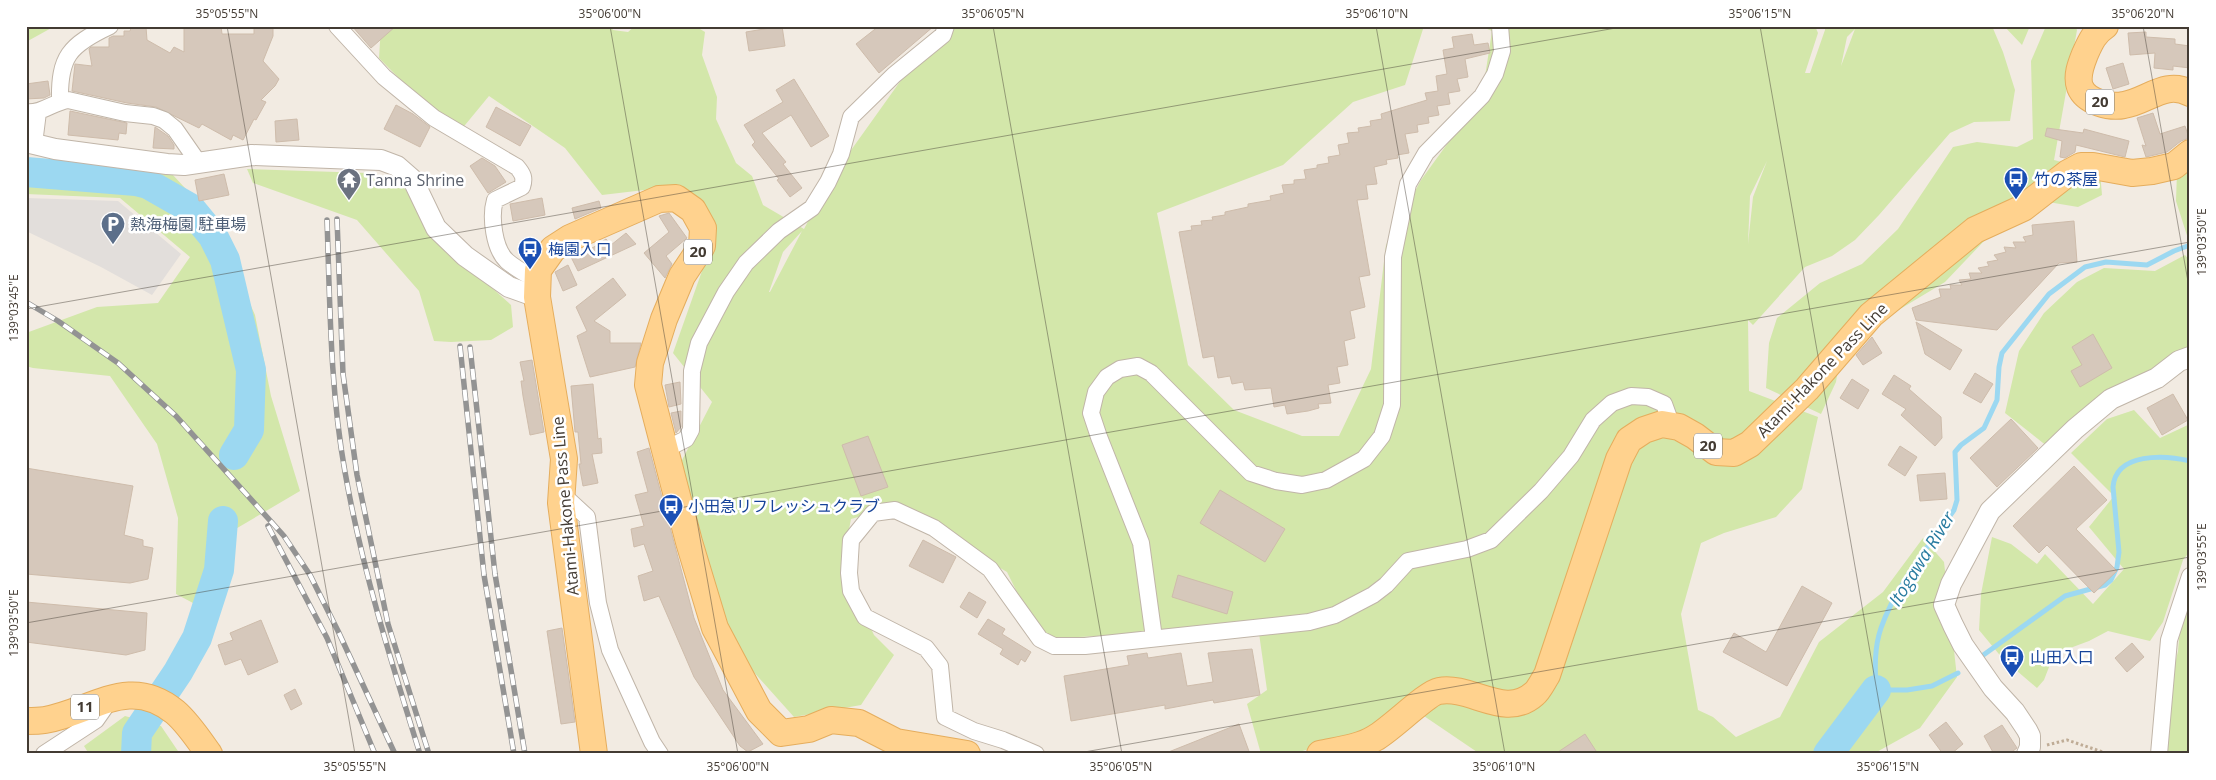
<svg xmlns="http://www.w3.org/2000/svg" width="2216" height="780" font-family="'Open Sans','Noto Sans JP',sans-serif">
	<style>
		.green { fill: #d3e7aa; fill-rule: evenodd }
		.parking { fill: #e2dedb }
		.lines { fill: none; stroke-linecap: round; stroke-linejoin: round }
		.stream { stroke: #9cd8f1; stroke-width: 5 }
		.river { stroke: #9cd8f1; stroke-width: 30 }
		.building { fill: #d6c8bb; stroke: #cebcab }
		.minor-casing { stroke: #c0b5a8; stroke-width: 18 }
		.tertiary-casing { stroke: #c0b5a8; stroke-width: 22 }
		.primary-casing { stroke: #e5ad5d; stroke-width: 28 }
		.path { stroke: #bfac96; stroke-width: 3; stroke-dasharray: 2.5 2.5; stroke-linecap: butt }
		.minor { stroke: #fff; stroke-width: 16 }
		.tertiary { stroke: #fff; stroke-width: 20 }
		.primary { stroke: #ffd28e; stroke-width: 26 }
		.rail-casing { stroke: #939393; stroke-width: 5.5 }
		.rail { stroke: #fff; stroke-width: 4; stroke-dasharray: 11; stroke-linecap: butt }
		.ticks { fill: none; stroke: #433b33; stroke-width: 1; stroke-opacity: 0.45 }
		.labels { text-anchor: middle; stroke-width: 5; stroke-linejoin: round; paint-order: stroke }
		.shield { fill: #fff; stroke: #7b7670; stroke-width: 1 }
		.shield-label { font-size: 15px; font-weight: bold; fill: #433b33 }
		.transit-label { font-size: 16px; fill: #164399; stroke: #fff; text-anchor: start }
		.worship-label { font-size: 16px; fill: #5b616d; stroke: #fff; text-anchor: start }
		.service-label { font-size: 16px; fill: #4e5e75; stroke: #fff; text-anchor: start }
		.street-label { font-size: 16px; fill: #433b33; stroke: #fff }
		.water-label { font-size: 18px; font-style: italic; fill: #287ba0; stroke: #fff }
		.neatline { fill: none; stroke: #433b33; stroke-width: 2 }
		.ticks-label { font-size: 12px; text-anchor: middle; fill: #433b33 }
	</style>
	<rect width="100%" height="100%" fill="#f2ebe2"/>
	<path class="green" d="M26 26H55L26 42Z
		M381 26H610L613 30 628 32 635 26H695L705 32 702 55 717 97 716 119 736 163 752 176 763 205 804 229 829 181 924 48 955 26H1424L1405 85 1353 102 1283 165 1157 213 1188 365 1234 410 1302 436H1339L1371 369 1386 245 1421 180 1482 96 1492 31 1480 26H1815L1818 33 1805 73H1810L1825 30V26H1992L2003 52 2015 90 2010 121 1974 122 1950 133 1879 215 1855 240 1832 256 1805 267 1753 325 1748 320 1749 391 1818 417 1802 489 1776 517 1724 533 1701 543 1681 614 1698 710 1713 717 1736 737 1780 717 1819 642 1883 592 1923 538 1944 562 1957 677 1920 728 1873 754H1480L1421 714 1293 754H1261L1247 704 1267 690 1257 619C1185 633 1113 635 1040 639L1007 572 895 507 851 519 842 567 874 635 894 655 861 705 794 717 734 650 679 466 712 402 673 353 708 254 688 206 653 189 602 195 565 148 489 96 456 136 379 58ZM1855 29 1841 66 1847 37ZM1767 161 1753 197 1748 244 1750 196ZM802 231 770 292H769L783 252Z
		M2004 26H2030L2022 45Z
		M2046 26H2075L2077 30 2054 160 2100 172 2102 195 2078 207 2042 201 1985 240 1945 282 1842 344 1836 382 1821 414 1766 388 1769 343 1777 318 1820 283 1862 264 1898 229 1953 147 1977 142 2017 147 2033 139 2031 61Z
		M26 160 172 174 211 216 255 315 271 396 300 491 227 534 193 603 176 594 178 518 157 444 110 376 33 368 26 366V333L97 307 158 303 190 257 120 198 26 194Z
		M2190 160V245L2176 201 2177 172Z
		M247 169 367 173 390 177 406 190 432 234 511 305 513 327 491 340 451 342 434 341 419 291 357 220 253 183Z
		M2185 255 2190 261V346L2176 363 2143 374 2057 454 2005 413 2019 351 2044 313 2077 282 2104 268 2155 271Z
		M2134 410 2160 438 2190 424V551L2183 560 2163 622 2150 641 2108 631 2089 641 2054 654 2044 680 2037 688 2003 659 1979 630 1981 594 1992 537 2011 544 2037 564 2045 554 2093 604 2124 569 2089 527 2114 496 2071 453 2107 419Z
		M2190 601V754H2168L2162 723 2178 651 2181 614Z
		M125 716 161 726 180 754H89L84 746Z"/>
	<path class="parking" d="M26 198 118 201 181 254 152 295 101 267 26 231Z"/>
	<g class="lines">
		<path class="stream" d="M1982 656 2065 596 2105 585 2111 580 2117 567 2119 552 2113 487C2116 452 2165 455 2190 461
			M1958 673 1932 686 1907 690H1876C1875 669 1874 648 1881 628 1895 587 1929 546 1954 510L1957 500 1955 452 1961 445 1984 428 1997 400 1999 367 2002 353 2049 294 2085 267 2106 262 2147 265 2174 251 2190 245"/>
		<path class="river" d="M26 172 136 181 148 184 190 208 213 236 225 260 251 370 249 430 234 455
			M136 754 137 733 178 672 197 638 219 570 223 521
			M1828 754 1876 690"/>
	</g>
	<path class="building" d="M184 26H221L222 34H254V26H273V36L263 61 279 79 275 86 261 100 266 102 256 120 254 119 243 140 233 135 231 140 202 124 199 128 156 107 127 103 72 91 75 64 92 66 89 49 91 47H109V38L113 36H124V31H130L131 28 146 27 147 40 170 53 174 47 184 52Z
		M352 26H396L371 48Z
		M782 26 785 46 749 51 746 32Z
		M879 26H934L879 73 856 44Z
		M2146 32V37L2175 39V44L2190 46V68L2173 66V70L2154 68 2155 53 2130 55 2128 33Z
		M1472 34 1474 45 1488 43 1490 53 1465 59 1468 77 1457 79 1460 91 1448 93 1450 104 1437 106 1439 115 1428 117 1429 123 1417 125 1418 132 1405 134 1409 153 1397 155 1398 158 1386 160 1387 164 1374 167 1377 184 1366 185 1368 199 1357 200 1370 275 1359 277 1365 307 1350 311 1355 338 1344 341 1348 365 1337 367 1340 383 1328 385 1331 403 1318 404 1319 408 1308 411 1287 414 1285 405 1274 407 1271 388 1245 390 1243 382 1232 384 1230 376 1218 378 1214 356 1203 358 1179 232 1192 230 1191 226 1202 225 1201 221 1213 220 1212 217 1225 215V212L1248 207V204L1271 200 1270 196 1284 193 1282 185 1294 184V180L1306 179 1304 170 1317 168V165L1329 163 1328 157 1340 155 1338 145 1349 143 1347 133 1359 132 1358 128 1371 126 1370 121 1382 119 1381 114 1427 100 1425 93 1438 91 1436 76 1447 74 1443 50 1454 48 1452 37Z
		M2123 63 2129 84 2113 89 2106 68Z
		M794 79 829 136 811 147 791 115 762 133 786 162 783 164 802 188 790 197 777 180 779 179 752 145 755 142 744 125 783 102 776 90Z
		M48 81 50 95 44 98 26 99V84Z
		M396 105 413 114 430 127 420 147 384 129Z
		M496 107 531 126 520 146 486 127Z
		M70 111 127 123 126 134 119 133 118 140 68 135Z
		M2153 113 2160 134 2185 126 2189 138 2181 141 2167 152 2146 157 2142 145 2146 146 2137 118Z
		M297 119 299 140 276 142 275 121Z
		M155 127 168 136 174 145V149L153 148Z
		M2047 128 2083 133 2084 129 2129 141 2125 157 2076 145 2075 152 2065 158 2060 157 2062 141 2045 136Z
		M482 158 495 166 506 182 488 193 470 166Z
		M224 174 229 195 199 201 195 180Z
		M542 198 545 215 513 221 510 204Z
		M599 201 601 208 575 219 572 208Z
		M669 213 687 238 666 256 672 264 665 278 644 253 669 232 659 216Z
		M2074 221 2077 262 2059 263 1997 330 1916 320 1912 308 1941 297 1939 289H1951L1950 285H1962L1959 280 1971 279 1969 273H1982L1978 268 1989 266 1987 262 1998 260 1994 255 2006 252 2004 247 2016 248 2013 242H2026L2023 237 2033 235 2032 225Z
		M626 233 636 244 578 271 571 257 594 247 606 239 611 245Z
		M568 265 577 285 563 291 555 272Z
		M613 278 626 295 594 321 610 331V343H641L635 367 590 377 577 336 587 331 576 307Z
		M1916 322 1962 350 1950 370 1925 354Z
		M2093 334 2112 368 2080 387 2071 371 2082 365 2072 347Z
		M1872 337 1882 353 1863 365 1856 355Z
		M532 360 544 432 530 435 523 396 521 381H524L520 362Z
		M1975 373 1993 384 1981 403 1963 393Z
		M1894 375 1911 386 1909 389 1941 417 1942 438 1935 446 1901 415 1906 409 1882 394Z
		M1852 379 1869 390 1858 409 1840 398Z
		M680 382 681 404 669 407 665 385Z
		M593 384 598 439 601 438 602 453 592 454 598 483 583 486 579 464H581L578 432H575L571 386Z
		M2173 394 2188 420 2162 435 2147 408Z
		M681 411V427L676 433 671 413Z
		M2011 419 2038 448 1997 487 1970 458Z
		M868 436 888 487 861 496 842 445Z
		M1900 446 1917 457 1905 476 1888 465Z
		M649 448 694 618 723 690 763 744 748 752 740 746 694 677 659 596 644 601 638 576 653 571 644 544 634 547 631 529 644 526 635 495 648 492 637 452Z
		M2074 466 2107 500 2076 529 2117 571 2094 593 2047 545 2039 553 2013 526Z
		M26 468 133 486 124 535 143 540V546L153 548 148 579 130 583 26 574Z
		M1945 473 1947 499 1920 501 1917 475Z
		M1220 490 1285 529 1265 562 1200 523Z
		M923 540 956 557 943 583 909 566Z
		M1178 575 1233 592 1227 614 1172 597Z
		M1802 586 1832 603 1787 686 1723 652 1734 633 1766 652Z
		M969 592 986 602 977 618 960 607Z
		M26 602 147 613 145 650 126 655 26 642Z
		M988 619 1005 629 1002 634 1031 652 1025 662 1021 659 1018 665 1000 654 1003 649 978 634Z
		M261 620 278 662 248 675 241 659 225 665 218 645 233 640 230 633Z
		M562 628 575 722 561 724 547 631Z
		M2132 643 2144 657 2127 672 2115 658Z
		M1252 649 1260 695 1214 703 1213 700 1165 709V705L1071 721 1064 676 1129 665 1127 656 1147 653 1148 658 1181 653 1187 686 1213 682 1208 653Z
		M295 689 302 704 291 710 284 695Z
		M1946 722 1963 744 1951 754H1943L1929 735Z
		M1239 724 1250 754H1166V753Z
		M2002 725 2017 748 2009 754H1994L1984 736Z
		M1585 734 1598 754H1555Z"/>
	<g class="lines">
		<defs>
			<path id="minor" d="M337 26 384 77 434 118 517 167C523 174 525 178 522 187L495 200C490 217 494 249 507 261 516 269 528 275 538 281
				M60 101C59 57 69 45 110 26
				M26 112C42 114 53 102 68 100L125 113 153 116 164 120 175 129 198 162
				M34 144 38 112
				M666 449 686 439 691 430 692 371 699 343 726 292 746 263 779 231 812 208 828 182 841 154 851 117 894 75 943 35 946 26
				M562 494 587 517 598 603 610 650 652 742 660 754
				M1154 638 1141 543 1099 437 1091 413 1096 392 1107 377 1120 369 1138 366 1151 373 1251 473 1276 481 1302 485 1326 480 1364 459 1382 436 1392 405 1393 257 1408 184 1426 153 1482 96 1495 74 1502 51 1500 26
				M44 754 96 720 110 700
				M1036 754 1003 740 974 731 945 717 940 666 926 648 865 617 851 591 849 573 851 540 873 513 895 510 934 528 990 569 1040 639 1054 646H1085L1309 622 1335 615 1373 595 1386 585 1408 561 1467 549 1491 540 1541 491 1571 456 1593 420 1612 403 1631 396 1648 397 1664 404 1672 426
				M2159 754 2169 640 2190 576"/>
			<path id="tertiary" d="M26 142 55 149 167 164 184 165 252 155 381 160 397 166 413 180 436 228 465 256 509 287 537 297
				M2027 754 2030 747V736L2027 730 2015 712 1993 688 1963 645 1953 625 1944 605 1951 584 1990 511 2075 429 2111 399 2157 378 2179 361 2190 357"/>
			<path id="primary" d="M2105 26C2094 33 2090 43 2085 54 2081 64 2076 76 2080 87 2086 102 2110 108 2124 105 2148 101 2165 80 2190 93
				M26 721C33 721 39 721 45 720 92 712 129 674 175 712 188 723 199 740 209 754
				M594 754 561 503 564 459 537 297 538 270 553 249 570 238 659 199 676 198 693 210 703 228 702 246 682 276 664 319 650 363 648 385 689 542 715 628 759 711 781 733 809 729 831 720 859 723 896 742 967 754
				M1320 754C1338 750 1359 748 1375 738 1390 730 1427 693 1439 691 1471 685 1505 720 1534 694 1539 690 1543 681 1547 675L1619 459 1629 440 1644 430 1662 424 1679 427 1695 436 1716 452 1734 453 1750 444 1807 389 1871 315 1975 230 2023 208 2068 173 2081 166H2093L2132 173 2152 171 2174 166 2190 153"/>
		</defs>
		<use href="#minor" class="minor-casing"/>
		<use href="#tertiary" class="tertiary-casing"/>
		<use href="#primary" class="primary-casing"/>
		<path class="path" d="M2047 745 2067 740 2109 754"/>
		<use href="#minor" class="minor"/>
		<use href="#tertiary" class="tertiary"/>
		<use href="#primary" class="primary"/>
		<defs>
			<path id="rail" d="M337 219 343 374 357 475 388 624 429 754
				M327 220C330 304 330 389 345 472 362 569 391 661 420 754
				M26 302 58 321 118 363 176 416 284 536 310 575 338 631 395 754
				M460 346 484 575 514 754
				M470 347 495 574 525 754
				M268 526 327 638 375 754"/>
		</defs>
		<use href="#rail" class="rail-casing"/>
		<use href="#rail" class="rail"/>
	</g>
	<path class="ticks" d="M227 26 355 754M610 26 738 754M993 26 1122 754M1376 26 1505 754M1760 26 1888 754M2143 26 2190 293M26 309 1627 26M26 623 2190 242M1073 754 2190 557"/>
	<defs>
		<symbol id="bus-pin" viewBox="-11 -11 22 30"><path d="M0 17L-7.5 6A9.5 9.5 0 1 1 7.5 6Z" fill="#1a4fb4" stroke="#fff"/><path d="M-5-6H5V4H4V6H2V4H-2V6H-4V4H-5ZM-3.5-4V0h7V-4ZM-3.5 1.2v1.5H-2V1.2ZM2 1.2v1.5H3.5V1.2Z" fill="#fff"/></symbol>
		<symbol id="temple-pin" viewBox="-11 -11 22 30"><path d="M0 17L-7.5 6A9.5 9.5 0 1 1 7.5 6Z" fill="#6b7280" stroke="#fff"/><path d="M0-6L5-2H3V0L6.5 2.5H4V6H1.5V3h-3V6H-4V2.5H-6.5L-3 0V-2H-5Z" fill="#fff"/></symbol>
		<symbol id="parking-pin" viewBox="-11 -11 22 30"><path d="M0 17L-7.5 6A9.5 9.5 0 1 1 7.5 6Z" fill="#5c6f8a" stroke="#fff"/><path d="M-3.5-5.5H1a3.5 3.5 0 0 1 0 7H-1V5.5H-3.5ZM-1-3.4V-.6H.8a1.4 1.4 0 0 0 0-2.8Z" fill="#fff"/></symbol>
	</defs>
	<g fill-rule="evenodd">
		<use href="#bus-pin" x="2002" y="165" width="28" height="38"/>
		<use href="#temple-pin" x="335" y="166" width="28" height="38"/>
		<use href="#parking-pin" x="99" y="210" width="28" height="38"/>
		<use href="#bus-pin" x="516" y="235" width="28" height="38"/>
		<use href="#bus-pin" x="657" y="492" width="28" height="38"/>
		<use href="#bus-pin" x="1998" y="643" width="28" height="38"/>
	</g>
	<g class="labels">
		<g class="shield">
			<rect x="2086" y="89.5" width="28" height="25" rx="4"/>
			<rect x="684" y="239.5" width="28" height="25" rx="4"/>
			<rect x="1694" y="433.5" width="28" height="25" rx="4"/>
			<rect x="71" y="694.5" width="28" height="25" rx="4"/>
		</g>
		<g class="shield-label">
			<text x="2100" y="107">20</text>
			<text x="698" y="257">20</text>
			<text x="1708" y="451">20</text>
			<text x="85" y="712">11</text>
		</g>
		<g class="transit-label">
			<text x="2034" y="185">竹の茶屋</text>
			<text x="548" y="255">梅園入口</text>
			<text x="688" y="512">小田急リフレッシュクラブ</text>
			<text x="2030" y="663">山田入口</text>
		</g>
		<g class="worship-label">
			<text x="366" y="186">Tanna Shrine</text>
		</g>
		<g class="service-label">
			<text x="130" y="230">熱海梅園 駐車場</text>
		</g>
		<g class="street-label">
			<text transform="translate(1822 370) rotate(-46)" y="6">Atami-Hakone Pass Line</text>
			<text transform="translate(565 506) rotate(-95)" y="6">Atami-Hakone Pass Line</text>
		</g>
		<g class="water-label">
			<text transform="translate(1922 559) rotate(-58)" y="6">Itogawa River</text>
		</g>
	</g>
	<rect width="2216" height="780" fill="none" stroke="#ffffff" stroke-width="55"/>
	<rect x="28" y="28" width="2160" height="724" class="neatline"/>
	<g class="ticks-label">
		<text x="227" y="18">35°05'55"N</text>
		<text x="610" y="18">35°06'00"N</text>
		<text x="993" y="18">35°06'05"N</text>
		<text x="1377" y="18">35°06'10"N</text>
		<text x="1760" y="18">35°06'15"N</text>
		<text x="2143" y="18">35°06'20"N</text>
		<text transform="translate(2202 242) rotate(-90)" y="4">139°03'50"E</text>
		<text transform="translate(14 308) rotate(-90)" y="4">139°03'45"E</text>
		<text transform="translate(2202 557) rotate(-90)" y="4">139°03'55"E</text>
		<text transform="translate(14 623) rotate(-90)" y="4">139°03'50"E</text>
		<text x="355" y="771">35°05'55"N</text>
		<text x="738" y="771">35°06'00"N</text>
		<text x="1121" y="771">35°06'05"N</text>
		<text x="1504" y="771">35°06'10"N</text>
		<text x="1888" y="771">35°06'15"N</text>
	</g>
</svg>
